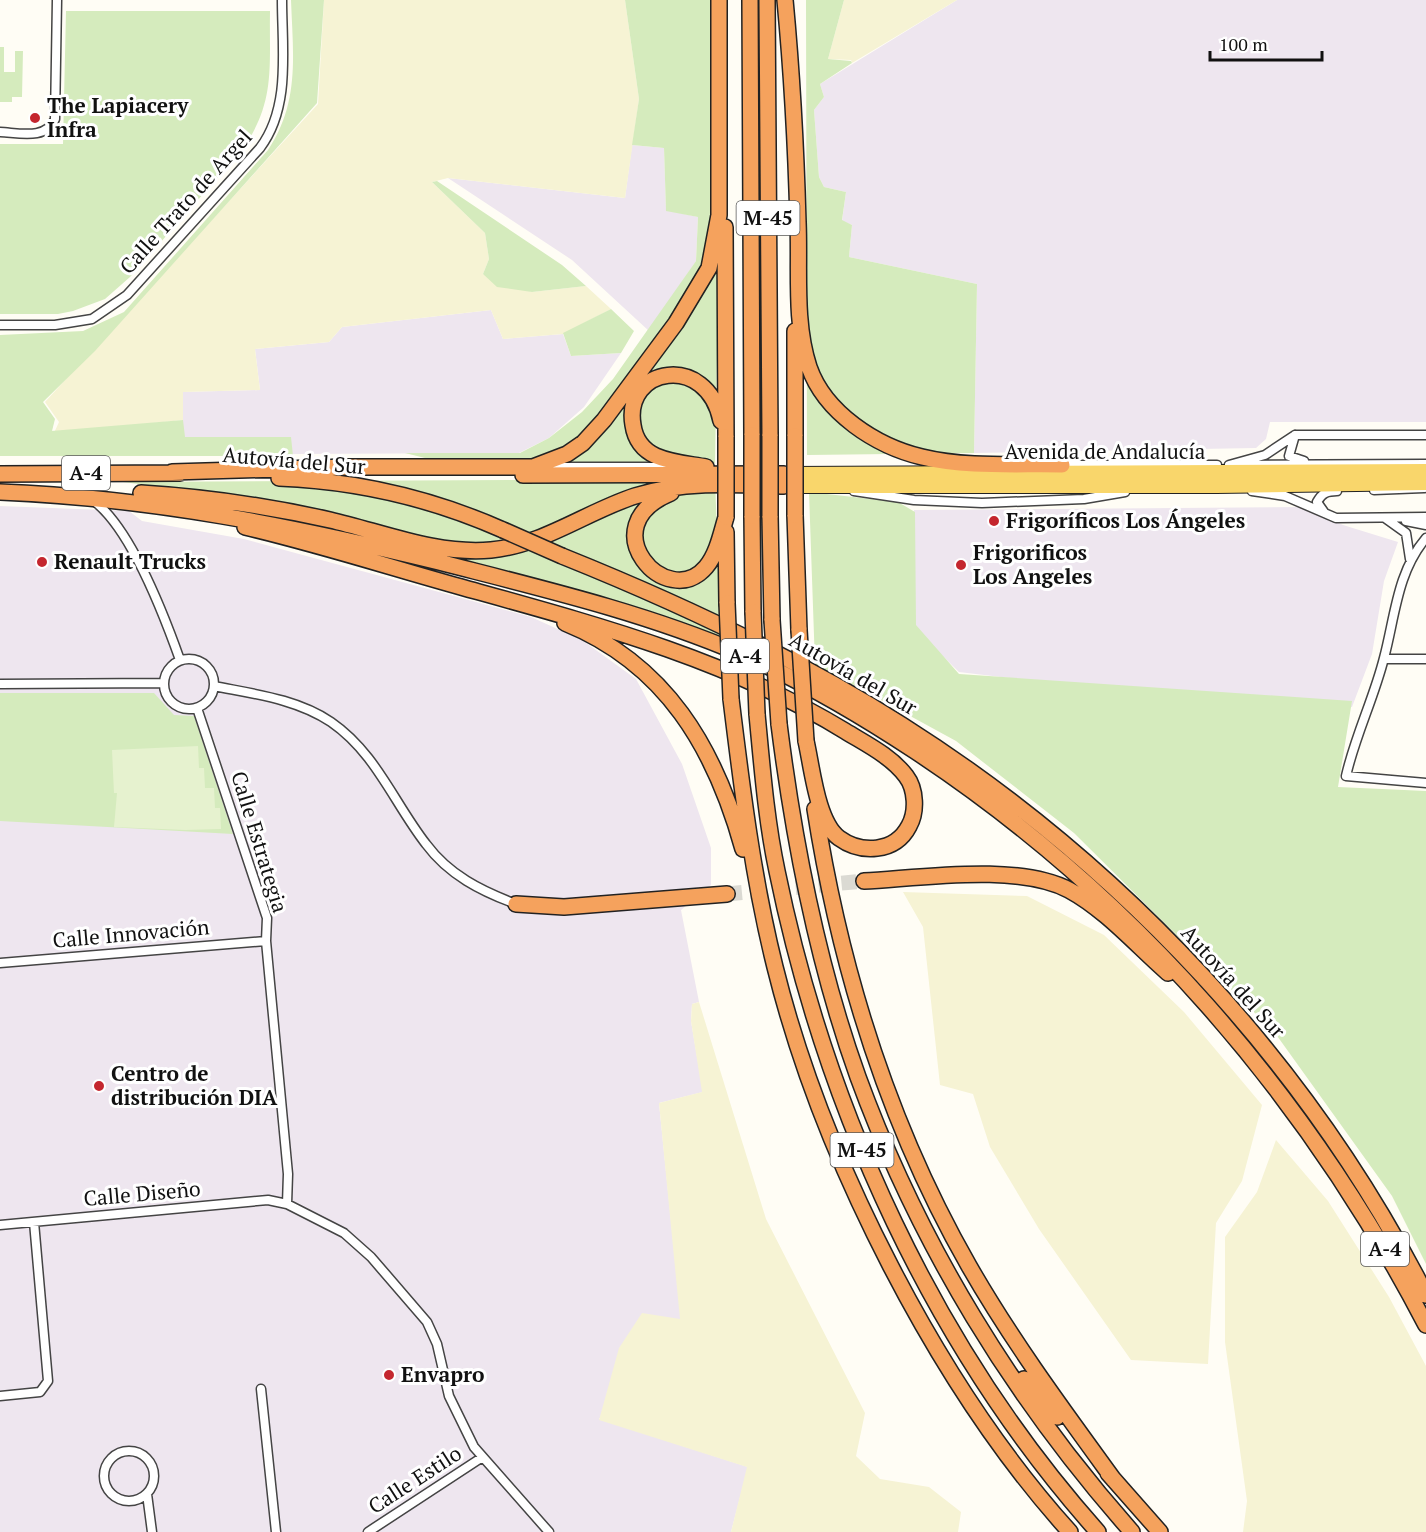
<svg xmlns="http://www.w3.org/2000/svg" width="1426" height="1532" font-family="'PT Serif',serif">
	<style>
		.industrial { fill: #eee6ef }
		.farmland { fill: #f6f3d4 }
		.green { fill: #d5ebbd }
		.pitch { fill: #e6f2cf }
		.lines { fill: none; stroke-linecap: round; stroke-linejoin: round }
		.motorway-tunnel { stroke: #dbdad3; stroke-width: 15; stroke-dasharray: 15 8; stroke-linecap: butt }
		.minor-casing { stroke: #444; stroke-width: 11 }
		.primary-casing { stroke: #222; stroke-width: 16 }
		.motorway-casing { stroke: #222; stroke-width: 18 }
		.minor { stroke: #fff; stroke-width: 8 }
		.primary { stroke: #f9d66b; stroke-width: 14 }
		.motorway { stroke: #f5a25d; stroke-width: 15 }
		.motorway-bridge-casing { stroke: #222; stroke-width: 18; stroke-linecap: butt }
		.motorway-bridge { stroke: #f5a25d; stroke-width: 15 }
		.poi-dot { fill: #c4262e; stroke: #fff; stroke-width: 2 }
		.labels { text-anchor: middle; stroke-width: 6; stroke-linejoin: round; paint-order: stroke }
		.shield { fill: #fff; stroke: #585858; stroke-width: 1.5 }
		.shield-label { font-size: 20px; font-weight: bold; fill: #111 }
		.poi-label { font-size: 21px; font-weight: bold; fill: #111; stroke: #fff; text-anchor: start }
		.street-label { font-size: 21px; fill: #111; stroke: #fff }
	</style>
	<rect width="100%" height="100%" fill="#fffdf5"/>
	<path class="industrial" d="M957 0H1426V422H1270L1266 439 1256 448 974 453 977 284 849 257 852 225 842 221 846 192 824 187 819 177 814 110 824 97 820 84Z
		M632 145 664 148 666 210 698 217 696 261 649 331 572 260 448 178 625 198Z
		M491 310 503 339 563 334 571 356 621 353 584 407 549 438 519 453 292 454 183 438 182 392 260 390 255 349 329 342 342 327Z
		M0 506 129 511 142 521 244 539 531 617 582 640 636 679 682 764 711 848V885L681 910 699 1002 692 1004 691 1021 703 1092 659 1103 681 1319 599 1419 748 1467 731 1532H0Z
		M1305 507 1343 525 1398 542 1384 581 1372 654 1352 707 1175 698 959 672 911 625 914 510Z"/>
	<path class="farmland" d="M324 0H625L639 99 625 198 448 178 432 182 485 233 489 259 483 274 532 292 586 286 611 309 563 334 503 339 491 310 342 327 329 342 255 349 260 390 183 392V420L54 433 59 422 45 402 318 104Z
		M844 0H957L852 63 851 60 828 59Z
		M903 892 1027 896 1104 935 1184 1012 1262 1105 1242 1181 1216 1223 1208 1364 1131 1360 1039 1229 990 1147 973 1094 940 1085 923 927Z
		M699 1002 766 1219 865 1413 856 1456 880 1479 929 1487 961 1512 958 1532H731L747 1467 599 1420 619 1348 642 1313 680 1319 659 1103 702 1092 691 1021 692 1004Z
		M1276 1140 1328 1201 1389 1297 1426 1366V1532H1243L1247 1501 1225 1342V1237L1257 1192Z"/>
	<path class="green" d="M291 0H324L317 103 95 351 43 402 55 419 52 431 3 435 183 420 185 437H291L293 456H0V335L83 331 124 312 268 150C300 102 293 55 291 0Z
		M625 0H714L719 248 715 463 590 464 433 460 405 453H520L549 438 582 412 613 379 696 261 698 217 666 211 664 148 632 145 639 99Z
		M806 0H844L828 59 851 61 852 63 820 84 824 97 814 110 819 177 824 187 846 192 842 220 852 225 849 257 977 284 974 453 807 455Z
		M66 11H270C269 67 276 102 242 150L130 277 105 299 73 311 58 314H0V144H63Z
		M0 47H4V72H15V51H23L22 97H12V102H0Z
		M437 181 562 265 586 286 532 292 497 287 483 274 489 259 485 233 432 182Z
		M611 309 634 331 621 353 571 356 563 333Z
		M715 479 721 642 407 549 251 499 123 482Z
		M809 492 898 502 915 512 916 625 959 674 1352 701 1338 787 1426 791V1264L1392 1196 1275 1033 1074 833 956 741 815 664Z
		M0 693H154L174 715 194 716 233 834 0 821Z"/>
	<path class="pitch" d="M198 746 199 768H204L205 788H214L215 808H220L221 829 185 830 114 827 117 793H114L112 750Z"/>
	<g class="lines">
		<path class="motorway-tunnel" d="M727 894 864 881"/>
		<defs>
			<path id="minor" d="M0 132C20 133 46 140 55 119L57 0
				M0 325H55L92 319 127 295 260 148C291 107 282 49 282 0
				M1295 435 1289 456 1304 461
				M1059 465H1217
				M1229 465 1265 455 1295 435H1426
				M1239 465 1426 464
				M543 467H674
				M1374 490 1424 488
				M854 491 914 500 982 503 1084 499 1125 492
				M1252 491 1285 496 1336 518 1426 517
				M94 501C132 530 164 615 180 660
				M1324 512 1317 502C1322 493 1327 491 1337 491
				M1385 518 1406 533 1410 559
				M1406 521 1426 525
				M1426 538C1397 572 1395 617 1384 658 1374 698 1355 736 1346 776L1426 783
				M164 684a25 25 0 1 1 50 0a25 25 0 1 1-50 0Z
				M1384 659H1426
				M0 684 163 683
				M214 686C254 694 297 699 331 722 376 753 394 803 426 844 449 875 481 891 516 904
				M197 708 267 918 266 941 288 1174 287 1204
				M0 963 266 941
				M0 1225 268 1200 287 1204 344 1233 371 1257 427 1322 437 1344 449 1396 474 1447 549 1532
				M261 1389 276 1532
				M0 1396 40 1392 48 1381 34 1222
				M104 1476a25 25 0 1 1 50 0a25 25 0 1 1-50 0Z
				M147 1494 152 1532
				M368 1532 481 1458"/>
			<path id="primary" d="M786 474 1426 471
				M786 486H1216L1426 483"/>
			<path id="motorway" d="M750 0 752 435
				M767 0 770 436
				M785 0C792 74 796 148 798 222 800 268 794 322 809 367 825 413 876 446 922 457 967 468 1017 464 1062 465
				M725 227 726 437
				M795 436V331
				M706 467C689 464 672 463 656 456 643 450 635 439 633 425 623 367 707 352 721 421
				M172 472 348 467H533L567 454 583 443 604 420 676 323 709 268 719 215V0
				M0 474 180 473
				M523 475 784 474
				M279 478C357 481 431 498 503 530
				M0 492C151 498 292 526 439 562 540 588 643 612 739 653 801 680 859 714 915 751 1133 895 1305 1093 1426 1325
				M141 493C205 497 268 506 330 520 382 532 437 555 491 550 543 545 586 512 635 496 683 481 734 484 784 486
				M671 493C589 526 667 613 706 567 717 554 721 534 726 517
				M795 515 799 630
				M752 516 753 612
				M770 516 772 620
				M245 527C318 544 389 567 461 587 594 624 727 659 845 731 866 744 891 756 906 776 916 789 917 812 909 826 895 853 861 854 839 838 817 822 812 767 806 741
				M726 532 727 603
				M562 556C679 603 795 657 902 725 1121 864 1308 1063 1426 1295
				M565 623C666 664 715 748 743 849
				M731 699C742 789 753 879 775 967 822 1157 938 1386 1070 1532
				M757 714C762 766 766 819 777 871 826 1111 934 1348 1098 1532
				M779 724C794 843 817 963 858 1077 919 1244 1014 1399 1132 1532
				M815 809C840 968 889 1126 969 1266 1012 1341 1063 1410 1114 1480
				M864 881C921 878 1018 863 1069 890 1106 910 1137 946 1168 973
				M516 904 564 907 727 894
				M1024 1379 1057 1417
				M1108 1473 1160 1532"/>
		</defs>
		<use href="#minor" class="minor-casing"/>
		<use href="#primary" class="primary-casing"/>
		<use href="#motorway" class="motorway-casing"/>
		<use href="#minor" class="minor"/>
		<use href="#primary" class="primary"/>
		<use href="#motorway" class="motorway"/>
		<defs>
			<path id="motorway-bridge" d="M770 436V516
				M795 436V515
				M726 437V517
				M752 516V435
				M503 530 562 556
				M727 603 731 699
				M753 612 757 714
				M772 620 779 724
				M799 630 806 741"/>
		</defs>
		<use href="#motorway-bridge" class="motorway-bridge-casing"/>
		<use href="#motorway-bridge" class="motorway-bridge"/>
	</g>
	<g class="poi-dot">
		<circle cx="35" cy="118" r="6"/>
		<circle cx="994" cy="521" r="6"/>
		<circle cx="42" cy="562" r="6"/>
		<circle cx="961" cy="565" r="6"/>
		<circle cx="99" cy="1086" r="6"/>
		<circle cx="389" cy="1375" r="6"/>
	</g>
	<g class="labels">
		<g class="shield">
			<rect x="736.5" y="201" width="63" height="34" rx="4.5"/>
			<rect x="62" y="456" width="48" height="34" rx="4.5"/>
			<rect x="721" y="639" width="48" height="34" rx="4.5"/>
			<rect x="830.5" y="1133" width="63" height="34" rx="4.5"/>
			<rect x="1361" y="1232" width="48" height="34" rx="4.5"/>
		</g>
		<g class="shield-label">
			<text x="768" y="225">M-45</text>
			<text x="86" y="480">A-4</text>
			<text x="745" y="663">A-4</text>
			<text x="862" y="1157">M-45</text>
			<text x="1385" y="1256">A-4</text>
		</g>
		<g class="poi-label">
			<text x="47" y="113">The Lapiacery<tspan x="47" dy="24">Infra</tspan></text>
			<text x="1006" y="528">Frigoríficos Los Ángeles</text>
			<text x="973" y="560">Frigorificos<tspan x="973" dy="24">Los Angeles</tspan></text>
			<text x="54" y="569">Renault Trucks</text>
			<text x="111" y="1081">Centro de<tspan x="111" dy="24">distribución DIA</tspan></text>
			<text x="401" y="1382">Envapro</text>
		</g>
		<g class="street-label">
			<text transform="translate(186 202) rotate(-48)" y="7">Calle Trato de Argel</text>
			<text x="1105" y="459">Avenida de Andalucía</text>
			<text transform="translate(294 461) rotate(5)" y="7">Autovía del Sur</text>
			<text transform="translate(853 674) rotate(30)" y="7">Autovía del Sur</text>
			<text transform="translate(259 842) rotate(73)" y="7">Calle Estrategia</text>
			<text transform="translate(131 934) rotate(-5)" y="7">Calle Innovación</text>
			<text transform="translate(1233 982) rotate(48)" y="7">Autovía del Sur</text>
			<text transform="translate(142 1194) rotate(-5)" y="7">Calle Diseño</text>
			<text transform="translate(415 1480) rotate(-33)" y="7">Calle Estilo</text>
		</g>
	</g>
	<path d="M1210 51v9h112v-9" fill="none" stroke="#111111" stroke-width="3"/>
	<text x="1219" y="51" font-size="18" fill="#111111" stroke="#ffffff" stroke-width="4.5" paint-order="stroke">100 m</text>
</svg>
